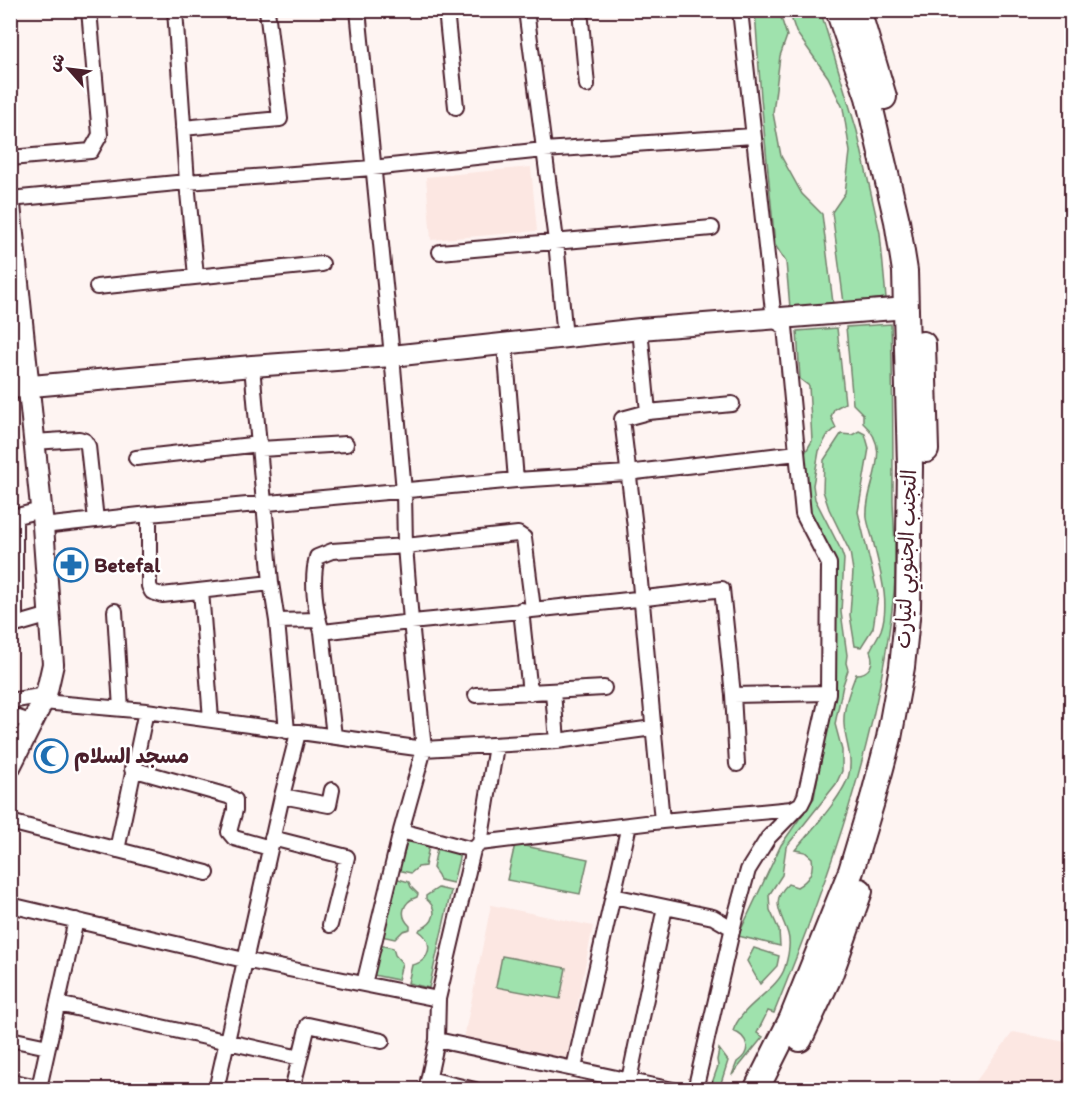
<svg xmlns="http://www.w3.org/2000/svg" width="1082" height="1100" font-family="Itim,'Playpen Sans Arabic',sans-serif">
	<style>
		.built { fill: #fce7e2 }
		.green { fill: #9fe2ad; stroke: #74806c; stroke-width: 1.5 }
		.lines { fill: none; stroke-linecap: round; stroke-linejoin: round }
		.street-casing { stroke: #4a1f2b; stroke-width: 18 }
		.secondary-casing { stroke: #4a1f2b; stroke-width: 24 }
		.highway-casing { stroke: #4a1f2b; stroke-width: 28 }
		.street { stroke: #fff; stroke-width: 14 }
		.secondary { stroke: #fff; stroke-width: 20 }
		.highway { stroke: #fff; stroke-width: 24 }
		.labels { text-anchor: middle; stroke-width: 5; stroke-linejoin: round; paint-order: stroke }
		.street-label { font-size: 21px; fill: #4a1f2b; stroke: #fff }
		.poi-label { font-size: 21px; font-weight: bold; fill: #4a1f2b; stroke: #fff; text-anchor: start }
	</style>
	<rect width="100%" height="100%" fill="#fef4f2"/>
	<filter id="ink" filterUnits="userSpaceOnUse"><feTurbulence type="fractalNoise" baseFrequency=".0167" numOctaves="2"/><feDisplacementMap in="SourceGraphic" scale="12" xChannelSelector="R" yChannelSelector="G"/><feConvolveMatrix kernelMatrix="1 2 1 2 8 2 1 2 1" color-interpolation-filters="sRGB"/></filter>
	<g filter="url(#ink)">
		<path class="built" d="M531 167 537 231 431 240 426 177Z
			M491 905 593 926 567 1058 464 1037Z
			M1013 1032 1071 1043V1089H970Z"/>
		<path class="green" d="M755 11H779L787 36 780 56 773 113 781 156 802 194 822 214 833 303 790 308 786 262 775 245 761 98Z
			M789 11H820L822 16 857 131 880 233 886 298 844 303 832 212 845 193 850 152 843 108 828 77 796 32Z
			M891 324C893 383 893 442 893 501 894 531 897 562 894 592 879 738 829 878 774 1013L768 1011 757 1033 763 1037 732 1075 737 1062C752 1052 749 1037 733 1031 742 1004 778 991 785 967 788 957 791 944 788 934 782 914 769 902 788 884L797 887C809 880 814 872 812 858L805 852 795 850C809 833 845 794 849 774 853 756 845 741 844 724 843 707 850 690 856 674 870 674 875 663 870 651 873 644 878 637 881 630 891 602 879 568 873 540 871 533 868 525 867 518 864 485 895 451 863 423V414L853 404 846 327Z
			M837 328 845 403 834 409 831 417 836 428 827 436 819 451 813 485 815 499 841 550 844 559 841 612 847 655 846 663 848 670 843 685 835 724 842 750V771L836 784 786 847 782 875 769 895 770 910 779 930 780 946 738 936 781 845 814 798 833 689 836 663 834 564 809 520 805 453 812 441 809 386 800 379 797 331Z
			M859 431 865 434 869 448 858 512 878 595 873 628 861 647 855 646 850 615 853 571 850 552 829 509 823 491 824 460 841 434 852 435Z
			M405 841 429 846 425 866 418 867 411 873 397 870Z
			M515 844 588 859 580 894 507 880Z
			M437 848 460 854 453 883 440 880 438 875 433 868Z
			M395 878 409 882 411 887 418 894 417 897C402 902 399 916 410 926V929L403 931 395 939 381 936Z
			M438 888 451 891 429 988 408 983 412 965C430 962 435 942 419 931L420 929C435 924 439 909 426 899V896Z
			M379 945 393 948 395 955 402 963 398 980 373 975Z
			M754 948 779 956 777 966 760 984 747 961Z
			M502 956 566 968 560 999 496 987Z
			M719 1049 728 1061 721 1083 713 1089H710L718 1066 717 1060Z"/>
		<g class="lines">
			<defs>
				<path id="street" d="M175 10 187 182 196 276
					M358 10 392 356 404 491 405 546 411 621 424 749 401 831 364 984
					M446 10 456 107
					M526 10 556 241 565 338
					M580 10 587 85
					M183 128 280 119 267 10
					M10 158 91 151 100 135 89 10
					M10 199 187 182 372 168 544 150 753 136
					M440 252 712 228
					M97 287 322 264
					M640 329 648 412
					M505 345 516 480
					M252 366 271 583 277 621 287 731
					M34 442 79 439 85 441 88 446 96 520
					M260 449 346 444
					M136 458 260 444
					M149 514V586L152 592 162 595 271 583
					M43 526 149 514 516 480 627 473 797 453
					M201 591 211 719
					M521 610 530 693
					M115 611 121 709
					M277 621 318 620
					M12 626 50 615
					M10 628 15 617V520L17 516 41 510
					M322 632C455 616 589 606 722 589L733 695 828 693
					M553 692 557 741
					M476 695 604 688
					M733 695 737 764
					M10 701 46 695
					M43 702 146 711 424 749 557 741 653 728
					M10 715 33 723
					M334 736 322 632C315 610 311 580 317 557L332 551 405 546 518 534 524 538 533 609
					M132 769 228 796 235 800V810L229 832 234 838 270 848
					M282 796 329 805 332 790
					M662 821 792 809 801 804 805 796 828 693 829 564 803 514 785 327 774 320 740 10
					M10 822 207 873
					M401 831 473 850
					M272 838 347 857 330 925
					M480 843 662 821 635 527 622 419 648 412 732 404
					M117 850 146 711
					M613 896 713 917 732 928
					M10 905 244 960 438 999
					M58 1004 300 1058
					M10 1039 48 1047
					M437 1040 673 1090
					M574 1068 629 825
					M429 1079 475 1090
					M629 1080 665 907
					M10 1081 46 1089
					M39 1088 76 920
					M216 1090 282 796 298 733
					M292 1090 308 1025 382 1041
					M426 1090 437 1040 438 999 473 850 480 843 496 746
					M695 1090 736 914 748 870 768 838 798 807"/>
				<path id="secondary" d="M10 205 43 526 53 664 46 695 10 767
					M10 388 252 366 392 356 640 329 907 308"/>
				<path id="highway" d="M858 10 884 97
					M923 344 926 450
					M800 1039 830 975 860 891
					M756 1090 792 1018 851 871 873 798 889 738 902 667 908 608 910 467 905 271 897 221 868 97 838 10"/>
			</defs>
			<use href="#street" class="street-casing"/>
			<use href="#secondary" class="secondary-casing"/>
			<use href="#highway" class="highway-casing"/>
			<use href="#street" class="street"/>
			<use href="#secondary" class="secondary"/>
			<use href="#highway" class="highway"/>
		</g>
	</g>
	<defs>
		<symbol id="pharmacy-ring" viewBox="-11 -11 22 22"><circle r="9.5" fill="#fff" stroke="#1f6fb2" stroke-width="1.5"/><path d="M-2-6h4v4h4v4h-4v4h-4v-4h-4v-4h4Z" fill="#1f6fb2"/></symbol>
		<symbol id="mosque-ring" viewBox="-11 -11 22 22"><circle r="9.5" fill="#fff" stroke="#1f6fb2" stroke-width="1.5"/><path d="M3.5-4.9A6 6 0 1 0 3.5 4.9A5 5 0 1 1 3.5-4.9Z" fill="#1f6fb2"/></symbol>
	</defs>
	<g fill-rule="evenodd">
		<use href="#pharmacy-ring" x="52" y="546" width="38" height="38"/>
		<use href="#mosque-ring" x="32" y="737" width="38" height="38"/>
	</g>
	<g class="labels">
		<g class="street-label">
			<text transform="translate(906 559) rotate(-88)" y="7">التجنب الجنوبي لتيارت</text>
		</g>
		<g class="poi-label">
			<text x="94" y="572">Betefal</text>
			<text x="74" y="763">مسجد السلام</text>
		</g>
	</g>
	<rect width="1082" height="1100" fill="none" stroke="#fff" stroke-width="36"/>
	<rect x="18" y="18" width="1046" height="1064" fill="none" stroke="#4a1f2b" stroke-width="2" filter="url(#ink)"/>
	<g transform="translate(69 69) rotate(298)" stroke="#ffffff" stroke-width="4.5" paint-order="stroke">
	<path d="M0-4.5L10 22L0 15L-10 22Z" fill="#4a1f2b"/>
	<text y="-9" font-size="16" font-weight="bold" text-anchor="middle" fill="#4a1f2b">ش</text>
	</g>
</svg>
